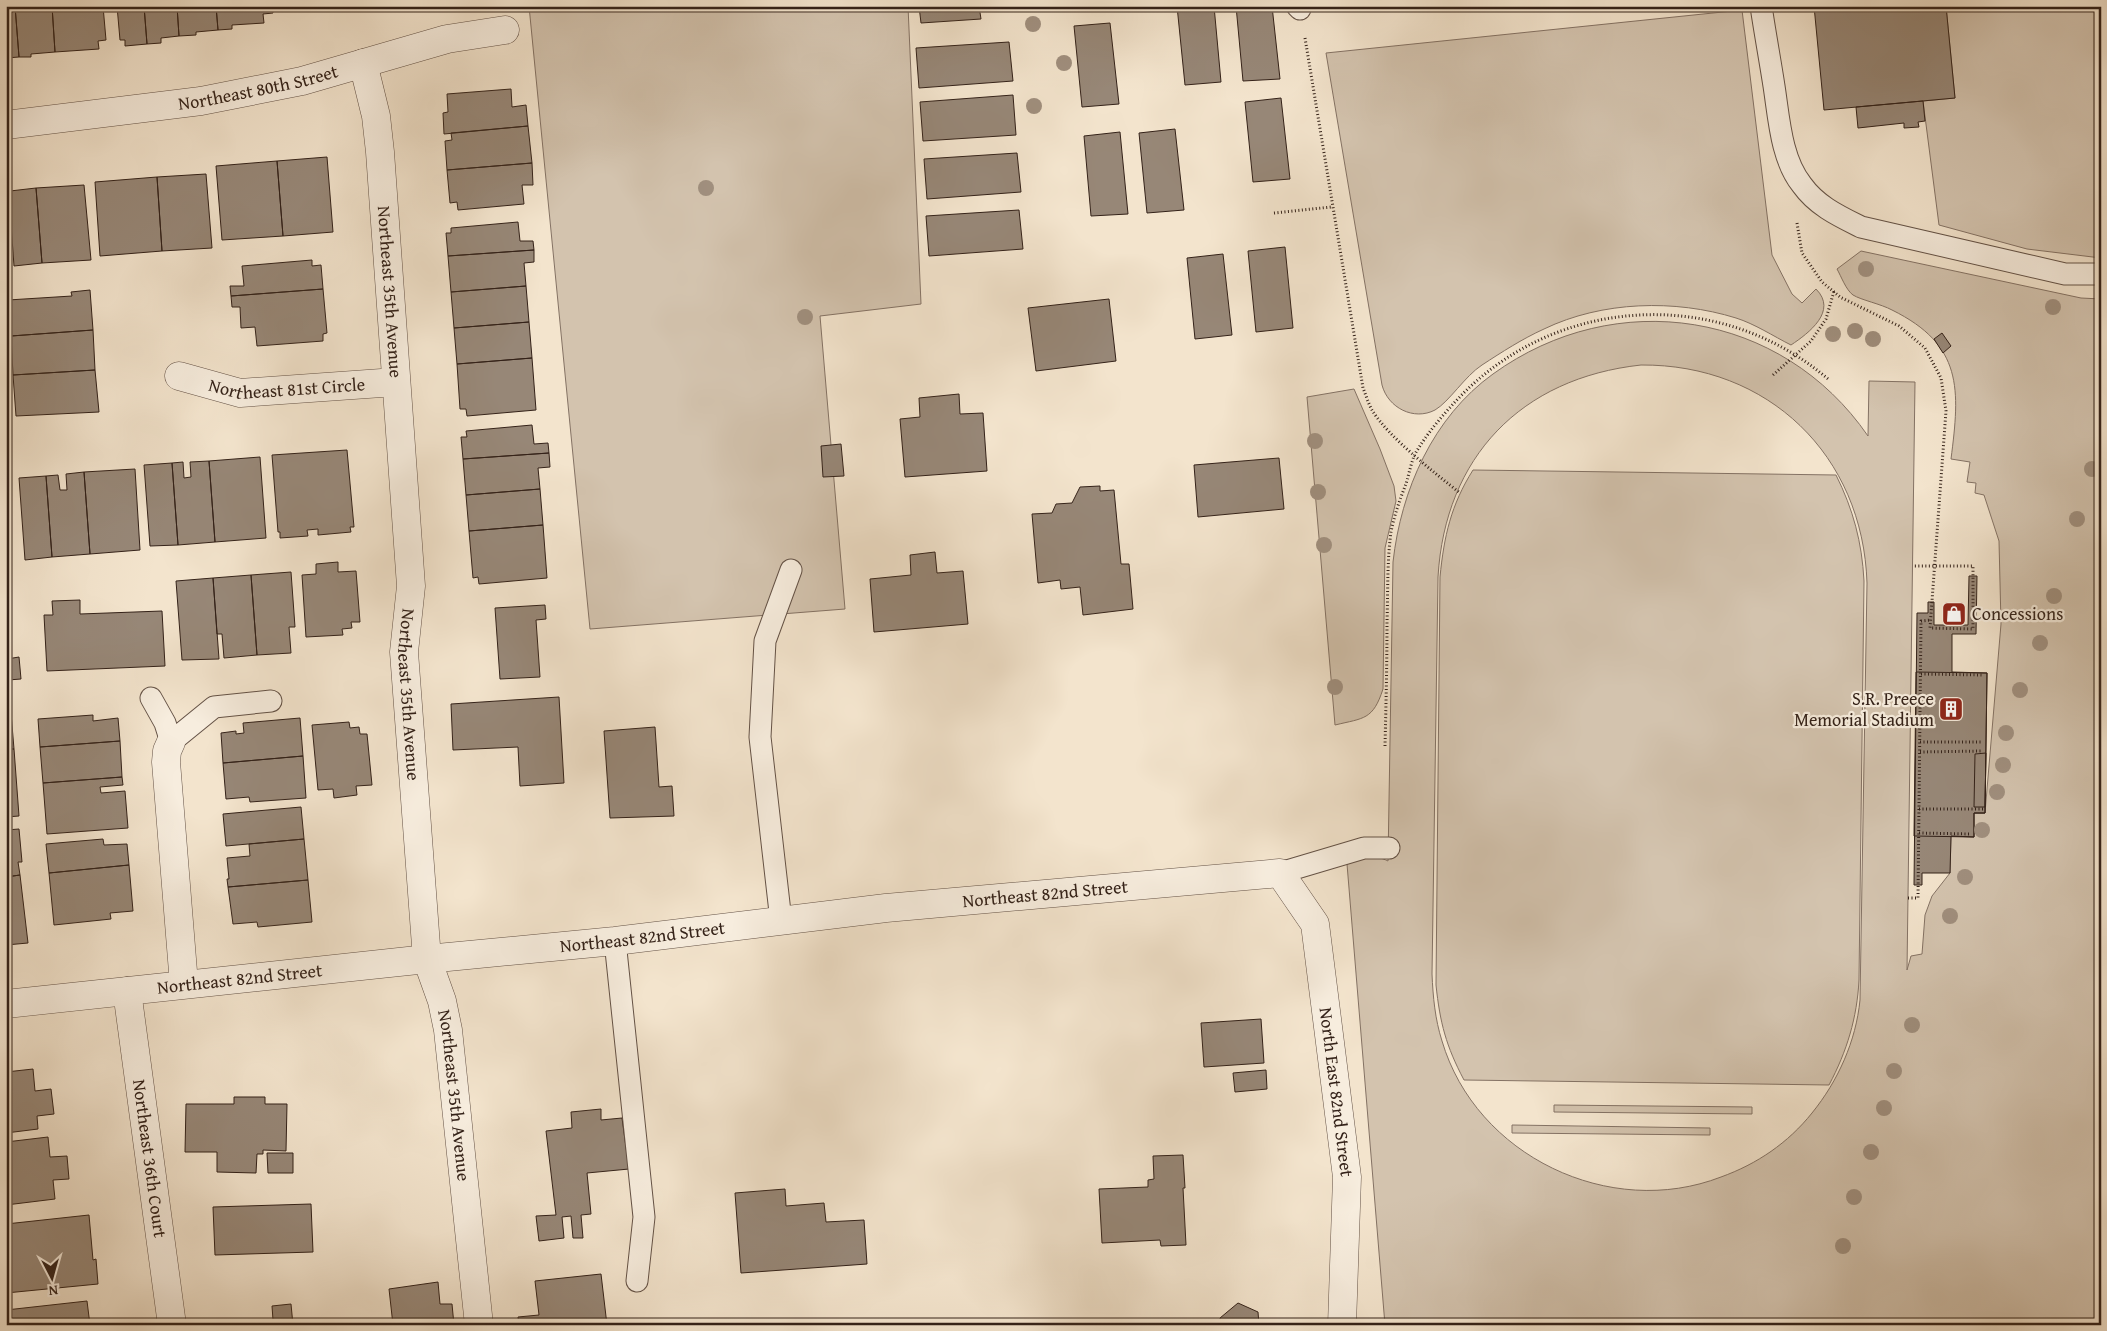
<svg xmlns="http://www.w3.org/2000/svg" width="2107" height="1331" font-family="'Gentium Book Plus',serif">
	<style>
		.green { fill: #d3c3ae; stroke: #847264; fill-rule: evenodd }
		.building { fill: #978777; stroke: #342219 }
		.lines { fill: none; stroke-linecap: round; stroke-linejoin: round }
		.service-casing { stroke: #645246; stroke-width: 23 }
		.minor-casing { stroke: #645246; stroke-width: 29 }
		.path { stroke: #342219; stroke-width: 3; stroke-dasharray: 1 2.5; stroke-linecap: butt }
		.service { stroke: #f7edde; stroke-width: 21 }
		.minor { stroke: #f7edde; stroke-width: 28 }
		.tree { fill: #a08f7e }
		.labels { text-anchor: middle; stroke-width: 4.5; stroke-linejoin: round; paint-order: stroke }
		.street-label { font-size: 18px; fill: #342219; stroke: #f7edde }
		.poi-label { font-size: 18px; fill: #342219; stroke: #f7edde; text-anchor: start }
	</style>
	<rect width="100%" height="100%" fill="#f3e4cd"/>
	<filter id="stains"><feTurbulence type="fractalNoise" baseFrequency=".004" numOctaves="4"/><feColorMatrix values="0 0 0 0 .2 0 0 0 0 .09 0 0 0 0 .02 0 0 0 .5 -.17"/></filter>
	<radialGradient id="worn" r=".72"><stop offset=".6" stop-color="#630" stop-opacity="0"/><stop offset="1" stop-color="#630" stop-opacity=".3"/></radialGradient>
	<path class="green" d="M529 6H908L921 304 820 316 845 609 590 629Z
		M1946 6H2101V258L2027 249 1939 225 1923 101 1955 98Z
		M1742 10 1772 255 1792 294 1802 303 1816 289C1838 311 1809 333 1791 345 1773 336 1755 324 1736 318 1675 299 1602 301 1544 329 1522 339 1502 352 1482 365 1465 376 1449 402 1435 410 1414 421 1388 408 1382 385L1326 53Z
		M1861 251 2081 298 2101 299V1325H1385L1347 864C1361 856 1374 854 1388 861L1393 562C1401 490 1433 417 1493 374 1616 285 1782 311 1868 436L1869 381 1915 382 1907 970 1911 956 1922 954 1925 915 1932 896 1950 873 1951 836 1974 813H1985L2001 624 1999 541 1984 495 1975 493 1976 483 1967 482 1970 462 1951 459C1960 389 1963 345 1892 310 1881 304 1861 300 1853 295 1846 290 1841 276 1837 269ZM1641 365C1768 364 1863 455 1867 583L1860 1000C1856 1041 1838 1081 1812 1113 1788 1143 1757 1164 1721 1177 1610 1220 1476 1156 1442 1041 1435 1019 1433 997 1432 974L1438 577C1445 457 1521 378 1641 365Z
		M1354 389 1380 449 1394 486 1396 501 1385 548 1383 689C1373 720 1364 718 1335 725L1307 397Z
		M1473 470 1836 475C1853 509 1862 542 1864 581L1859 980C1857 1018 1847 1051 1829 1085L1464 1080C1446 1046 1440 1023 1436 985L1440 577C1444 536 1451 505 1473 470Z
		M1554 1105 1752 1107V1114L1554 1112Z
		M1512 1125 1710 1128V1135L1512 1133Z"/>
	<path class="building" d="M6 6H15L19 57 6 58Z
		M15 6H52L55 52 31 54V57H19Z
		M52 6H103L106 40 98 41 99 49 55 52Z
		M117 6H144L147 44 125 46V40H120Z
		M144 6H177L179 36 161 38V43L147 44Z
		M177 6H216L218 30 196 32V35L179 36Z
		M216 6H272L273 13 263 14 264 23 232 25V29L218 30Z
		M919 6H979L981 19 921 23Z
		M1177 6H1214L1221 82 1185 85Z
		M1236 6H1272L1280 79 1243 81Z
		M1814 6H1946L1955 98 1824 110Z
		M1110 23 1119 104 1082 107 1074 26Z
		M1009 42 1013 81 919 88 916 48Z
		M511 89 512 107 526 105 528 126 444 134 443 113 448 112 447 94Z
		M1013 95 1016 135 923 141 920 102Z
		M1281 98 1290 179 1253 182 1245 102Z
		M1923 101 1925 121 1918 122 1919 127 1904 128V123L1858 128 1856 107Z
		M528 126 532 163 447 170 445 141 452 140 451 133Z
		M1175 129 1184 210 1147 213 1139 133Z
		M1120 132 1128 214 1091 216 1084 136Z
		M1017 153 1021 192 927 199 924 159Z
		M327 157 333 232 283 236 277 161Z
		M277 161 283 236 222 240 216 166Z
		M532 163 533 185H522L524 204 458 210 457 202 450 203 447 170Z
		M206 174 212 248 162 251 157 177Z
		M157 177 162 251 100 256 95 182Z
		M84 185 91 260 42 263 36 188Z
		M36 188 42 263 14 266 9 197H11L10 191Z
		M1019 210 1023 249 929 256 926 216Z
		M518 222 520 241H533L534 250 448 256 446 233H451V228Z
		M1285 247 1293 328 1256 332 1248 251Z
		M534 250V262L524 263 526 286 451 292 448 256Z
		M1223 254 1232 335 1195 339 1187 258Z
		M312 260V266L321 265 323 289 231 296 230 286H244L242 266Z
		M526 286 529 322 454 328 451 292Z
		M323 289 327 333 323 334V341L257 346 255 327 241 328 240 307H232L231 296Z
		M90 290 93 330 11 336 8 300 72 296 71 292Z
		M1109 299 1116 361 1036 371 1028 308Z
		M529 322 532 358 457 364 454 328Z
		M93 330 95 370 13 375 11 336Z
		M1942 333 1951 346 1943 353 1934 339Z
		M532 358 536 410 467 416 466 409H460L457 364Z
		M95 370 99 412 16 416 13 375Z
		M959 394 960 414 983 413 987 471 905 477 900 419 920 417 919 398Z
		M532 425 534 444 548 443 549 453 463 459 461 437H467L466 431Z
		M841 444 844 476 823 477 821 446Z
		M347 450 354 527H350L351 532 318 535V529L307 530 308 536 280 538V532H278L272 455Z
		M549 453 550 467 538 468 540 489 466 495 463 459Z
		M260 457 266 538 215 542 209 461Z
		M1279 458 1284 509 1198 517 1194 465Z
		M209 461 215 542 178 545 172 463 183 462 184 478 191 477 190 462Z
		M172 463 178 545 150 546 144 465Z
		M135 469 140 550 90 554 84 472Z
		M84 472 90 554 52 557 46 476 58 475 60 490H67L66 474Z
		M46 476 52 557 25 560 19 478Z
		M1100 486V491L1114 490 1121 564H1129L1133 609 1083 615 1080 587 1061 589 1060 580 1038 583 1032 514 1052 513 1056 504 1072 503 1080 487Z
		M540 489 543 525 469 531 466 495Z
		M543 525 547 578 479 584 478 577 473 578 469 531Z
		M935 552 937 573 963 571 968 624 874 632 870 579 911 575 910 555Z
		M338 562V572L356 571 360 622H351L352 628 342 629 343 635 306 637 302 575 316 574V564Z
		M291 572 295 627H289L291 653 257 655 251 575Z
		M251 575 257 655 224 658 222 634H217L213 578Z
		M1969 576H1977L1976 634H1952V672L1987 673 1985 813H1974V837L1951 836 1950 873H1922V885H1914L1917 613H1928V602H1934V625H1968Z
		M213 578 219 659 182 660 176 581Z
		M80 600V614L162 611 165 666 47 671 44 615H53L52 601Z
		M545 605 546 619 536 620 540 677 500 679 495 608Z
		M6 653 7 659 19 657 21 679 8 680 9 688H6Z
		M1916 672 1987 673 1985 813H1974V837L1914 836Z
		M559 697 564 783 520 786 518 747 453 750 451 704Z
		M6 701H10L14 749H6Z
		M93 715V721L118 718 120 741 40 747 38 719Z
		M300 718 303 756 223 763 221 733 236 731V734L244 733 243 723Z
		M349 722 350 728 359 727 360 734H367L372 785 356 786 357 795 334 798 333 789 318 790 312 725Z
		M655 727 659 787 672 786 674 816 610 818 604 731Z
		M120 741 122 777 43 783 40 747Z
		M6 749H14L19 816 6 817Z
		M1986 753 1985 807H1974L1975 754Z
		M303 756 306 798 250 802 249 797 226 799 223 763Z
		M122 777 123 785 100 787 101 793 125 791 128 828 47 834 43 783Z
		M301 807 304 839 226 846 223 814Z
		M19 829 22 862H18L20 875 6 877V830Z
		M103 839 104 845 127 844 129 865 49 873 46 844Z
		M304 839 308 880 228 887 227 879H229L227 858 250 856 249 844Z
		M129 865 133 911 110 913 111 919 54 925 49 873Z
		M20 875 28 943 6 945V877Z
		M308 880 312 922 258 927 257 922 233 924 228 887Z
		M1261 1019 1264 1063 1204 1067 1201 1023Z
		M33 1069 35 1091 51 1089 54 1114 37 1116 38 1129 6 1133V1072Z
		M1266 1070 1267 1089 1235 1092 1233 1073Z
		M234 1097H265V1104H287L286 1151 263 1150V1154H257L256 1173 217 1172V1152H185L186 1104H234Z
		M601 1109V1120L622 1118 629 1169 587 1173 591 1214 581 1215 583 1238H573L571 1216 562 1217 564 1238 539 1241 536 1216 556 1215 546 1131 572 1128 571 1112Z
		M48 1137 50 1157 67 1156 69 1179 53 1180 55 1199 6 1205V1142Z
		M267 1153H293V1173H268Z
		M1183 1155 1185 1188H1183L1186 1245 1161 1246 1160 1240 1102 1243 1099 1189 1148 1187V1180L1154 1179 1153 1156Z
		M785 1189 786 1206 824 1203 826 1222 864 1220 867 1264 741 1273 735 1193Z
		M311 1204 313 1252 215 1255 213 1207Z
		M89 1215 93 1260 96 1259 98 1284 6 1293V1224Z
		M601 1274 607 1325H519L518 1317 539 1315 535 1281Z
		M438 1282 440 1304H452L454 1325H393L389 1289Z
		M87 1301 90 1325H7L6 1310Z
		M1238 1303 1258 1312 1259 1325H1221L1220 1318Z
		M291 1304 293 1325H260V1321L273 1320 272 1306Z"/>
	<g class="lines">
		<defs>
			<path id="service" d="M1297 6 1300 9
				M1761 6C1765 33 1770 60 1774 86 1779 118 1781 159 1802 185 1817 206 1839 216 1861 227L2065 274H2101
				M151 698 165 723 171 742 214 707 271 701
				M1280 873 1364 848H1389
				M781 921 760 737 765 641 791 570
				M615 941 644 1217 637 1281"/>
			<g id="minor">
				<path id="s1" d="M363 63 376 116 380 152 411 586 404 652 427 959 442 1001 448 1030 479 1325"/>
				<path id="s2" d="M6 125 201 101 302 81 447 39 505 30"/>
				<path id="s3" d="M179 376 240 393 396 382"/>
				<path d="M171 742 167 751 166 762 184 984"/>
				<path id="s4" d="M127 991 172 1325"/>
				<path id="s5" d="M6 1004 427 959 615 941 886 908 1280 873 1315 924 1347 1177 1342 1325"/>
			</g>
		</defs>
		<use href="#service" class="service-casing"/>
		<use href="#minor" class="minor-casing"/>
		<path class="path" d="M1305 38 1363 388C1366 395 1368 403 1372 410 1388 437 1435 473 1460 493
			M1274 213 1331 207
			M1797 223 1802 253 1822 282 1840 297 1899 326 1925 348 1941 378 1946 411 1930 628 1973 629V566H1913
			M1773 375 1811 341 1826 319 1834 291
			M1921 674 1984 675
			M1920 742H1982
			M1385 746C1386 705 1387 663 1387 622 1388 592 1387 561 1391 532 1394 516 1400 499 1406 484 1409 474 1411 463 1415 454 1426 435 1441 417 1455 402 1553 295 1718 285 1828 379
			M1920 752 1982 751
			M1919 809H1983
			M1919 833 1971 834
			M1908 898H1918L1921 621 1931 620"/>
		<use href="#service" class="service"/>
		<use href="#minor" class="minor"/>
	</g>
	<g class="tree">
		<circle cx="1033" cy="24" r="8"/>
		<circle cx="1064" cy="63" r="8"/>
		<circle cx="1034" cy="106" r="8"/>
		<circle cx="706" cy="188" r="8"/>
		<circle cx="1866" cy="269" r="8"/>
		<circle cx="2053" cy="307" r="8"/>
		<circle cx="805" cy="317" r="8"/>
		<circle cx="1855" cy="331" r="8"/>
		<circle cx="1833" cy="334" r="8"/>
		<circle cx="1873" cy="339" r="8"/>
		<circle cx="1315" cy="441" r="8"/>
		<circle cx="2092" cy="469" r="8"/>
		<circle cx="1318" cy="492" r="8"/>
		<circle cx="2077" cy="519" r="8"/>
		<circle cx="1324" cy="545" r="8"/>
		<circle cx="2054" cy="596" r="8"/>
		<circle cx="2040" cy="643" r="8"/>
		<circle cx="1335" cy="687" r="8"/>
		<circle cx="2020" cy="690" r="8"/>
		<circle cx="2006" cy="733" r="8"/>
		<circle cx="2003" cy="765" r="8"/>
		<circle cx="1997" cy="792" r="8"/>
		<circle cx="1982" cy="830" r="8"/>
		<circle cx="1965" cy="877" r="8"/>
		<circle cx="1950" cy="916" r="8"/>
		<circle cx="1912" cy="1025" r="8"/>
		<circle cx="1894" cy="1071" r="8"/>
		<circle cx="1884" cy="1108" r="8"/>
		<circle cx="1871" cy="1152" r="8"/>
		<circle cx="1854" cy="1197" r="8"/>
		<circle cx="1843" cy="1246" r="8"/>
	</g>
	<defs>
		<symbol id="shop-square" viewBox="-11 -11 22 22"><rect x="-9" y="-9" width="18" height="18" rx="4" fill="#8f2418" stroke="#f7edde"/><path d="M-5-2.5h2.3a2.7 3.5 0 0 1 5.4 0H5L5.5 6h-11ZM-1.5-2.5h3a1.5 2.3 0 0 0-3 0Z" fill="#fff"/></symbol>
		<symbol id="building-square" viewBox="-11 -11 22 22"><rect x="-9" y="-9" width="18" height="18" rx="4" fill="#8f2418" stroke="#f7edde"/><path d="M-4-6H4V6H1V3H-1V6H-4ZM-2.5-4.3h1.7v1.8h-1.7ZM.8-4.3h1.7v1.8H.8ZM-2.5-1h1.7V.8h-1.7ZM.8-1h1.7V.8H.8Z" fill="#fff"/></symbol>
	</defs>
	<g fill-rule="evenodd">
		<use href="#shop-square" x="1940" y="600" width="28" height="28"/>
		<use href="#building-square" x="1937" y="695" width="28" height="28"/>
	</g>
	<g class="labels">
		<g class="street-label">
			<text dy="6" stroke="none"><textPath href="#s2" startOffset="255">Northeast 80th Street</textPath></text>
			<text dy="6" stroke="none"><textPath href="#s1" startOffset="231">Northeast 35th Avenue</textPath></text>
			<text dy="6" stroke="none"><textPath href="#s3" startOffset="110">Northeast 81st Circle</textPath></text>
			<text dy="6" stroke="none"><textPath href="#s1" startOffset="635">Northeast 35th Avenue</textPath></text>
			<text dy="6" stroke="none"><textPath href="#s5" startOffset="1045">Northeast 82nd Street</textPath></text>
			<text dy="6" stroke="none"><textPath href="#s5" startOffset="640">Northeast 82nd Street</textPath></text>
			<text dy="6" stroke="none"><textPath href="#s5" startOffset="235">Northeast 82nd Street</textPath></text>
			<text dy="6" stroke="none"><textPath href="#s5" startOffset="1512">North East 82nd Street</textPath></text>
			<text dy="6" stroke="none"><textPath href="#s1" startOffset="1040">Northeast 35th Avenue</textPath></text>
			<text dy="6" stroke="none"><textPath href="#s4" startOffset="169">Northeast 36th Court</textPath></text>
		</g>
		<g class="poi-label">
			<text x="1972" y="620">Concessions</text>
			<text x="1934" y="705" text-anchor="end">S.R. Preece<tspan x="1934" dy="21">Memorial Stadium</tspan></text>
		</g>
	</g>
	<rect width="2107" height="1331" fill="none" stroke="#f3e4cd" stroke-width="25"/>
	<rect x="8" y="8" width="2092" height="1316" fill="none" stroke="#342219" stroke-width="2.5"/>
	<rect x="12" y="12" width="2082" height="1306" fill="none" stroke="#342219"/>
	<g transform="translate(52 1278) rotate(174)" stroke="#f7edde" stroke-width="4" paint-order="stroke">
	<path d="M0-4L9 19L0 12L-9 19Z" fill="#342219"/>
	<text y="-8" font-size="14" font-weight="bold" text-anchor="middle" fill="#342219">N</text>
	</g>
	<rect width="100%" height="100%" filter="url(#stains)"/>
	<rect width="100%" height="100%" fill="url(#worn)"/>
</svg>
